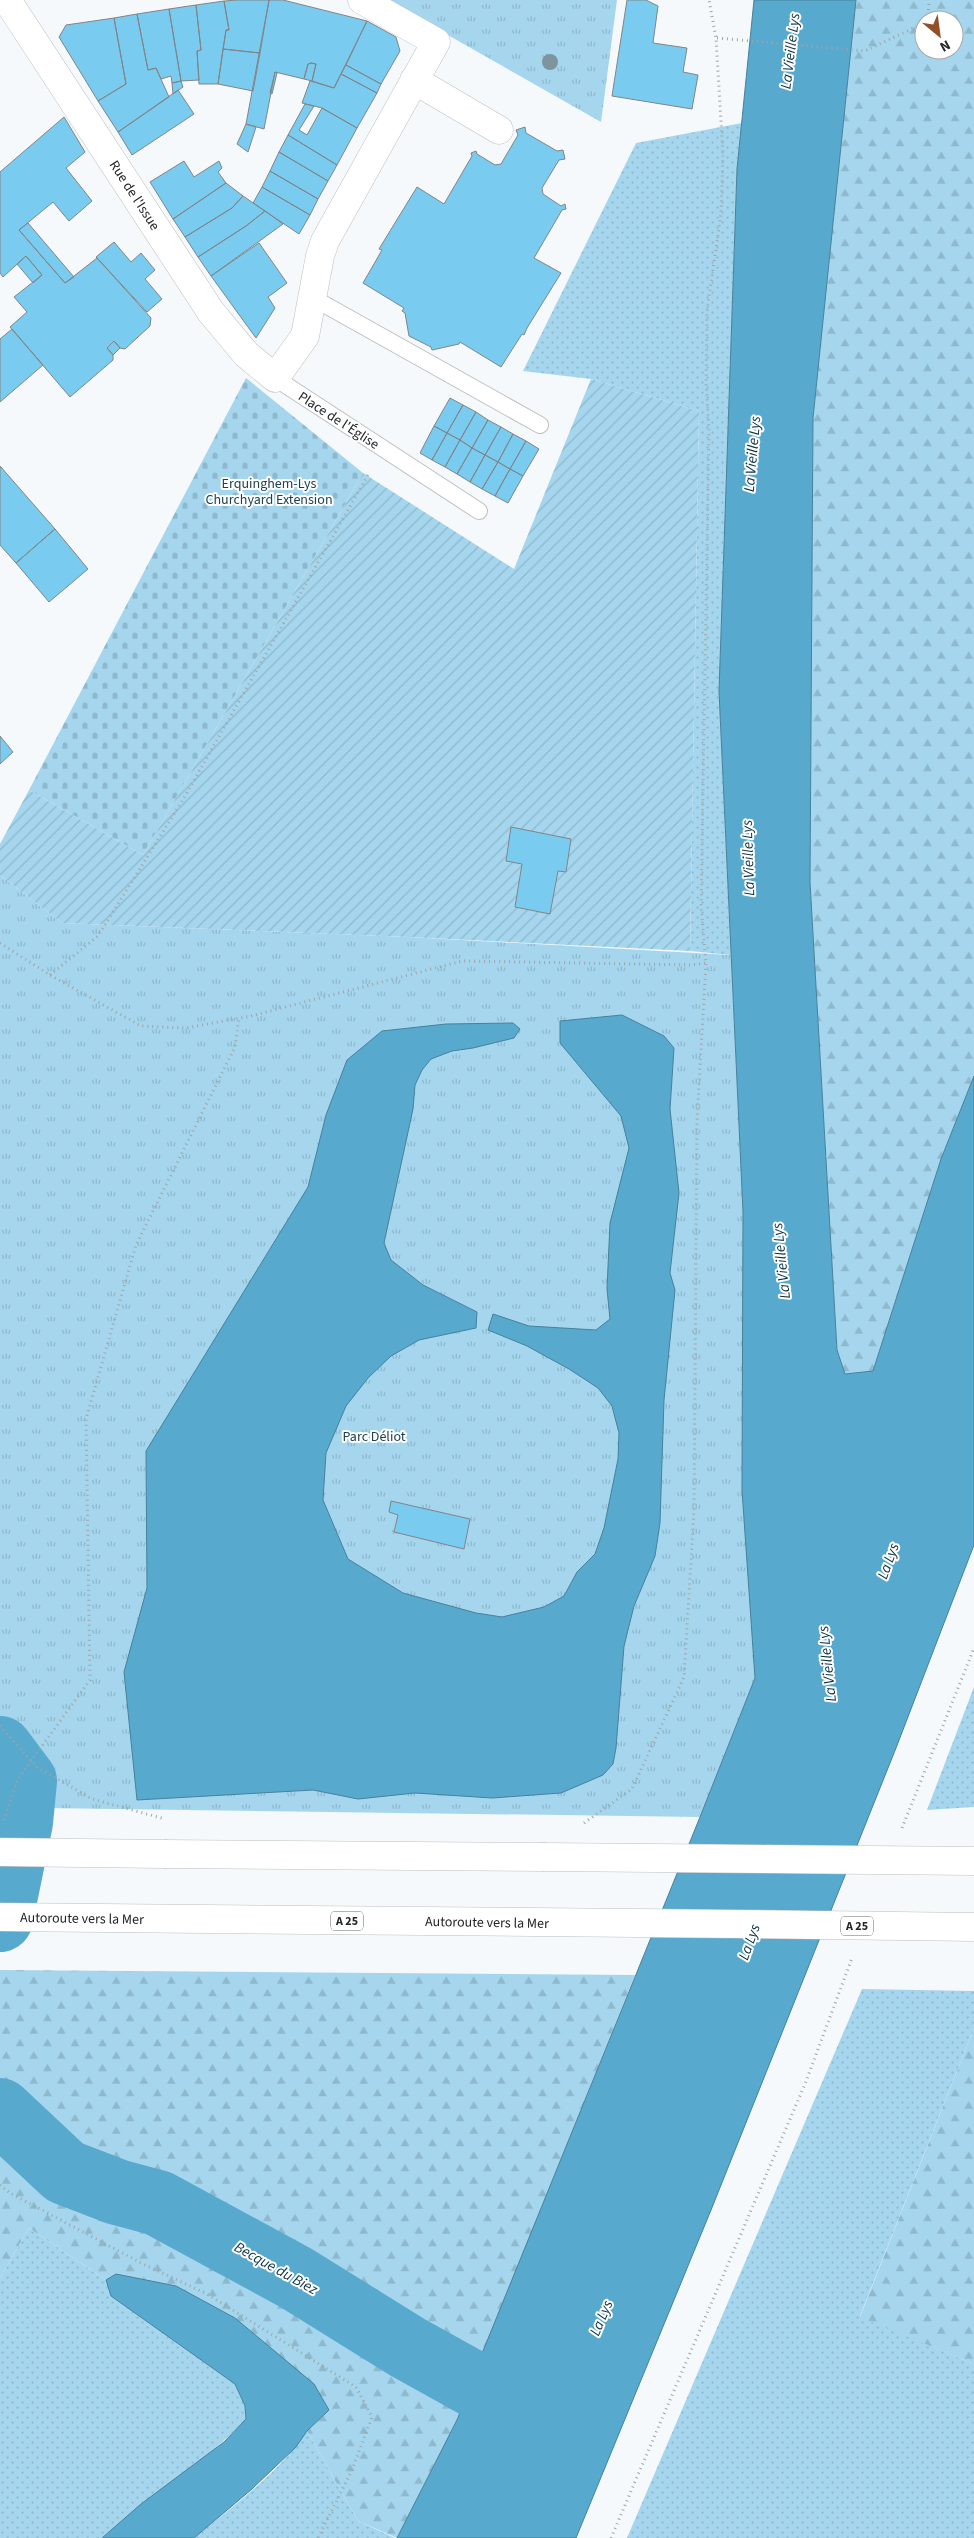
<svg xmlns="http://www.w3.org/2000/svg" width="974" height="2538" font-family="'Source Sans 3',sans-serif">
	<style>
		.grass { fill: url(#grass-dots) }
		.forest { fill: url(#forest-firs); fill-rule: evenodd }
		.cemetery { fill: url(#cemetery-stones) }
		.park { fill: url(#park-tufts) }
		.garden { fill: url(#garden-furrows) }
		.water { fill: #57a9cd; stroke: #47819b }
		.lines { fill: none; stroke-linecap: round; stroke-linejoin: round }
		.river { stroke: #57a9cd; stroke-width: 66 }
		.building { fill: #7acbf0; stroke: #818587 }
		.service-casing { stroke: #bcc0c2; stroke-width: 18 }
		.minor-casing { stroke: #bcc0c2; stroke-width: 29 }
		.motorway-casing { stroke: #bcc0c2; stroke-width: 29 }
		.path { stroke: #a1a4a6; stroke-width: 3; stroke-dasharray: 1 4; stroke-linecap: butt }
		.service { stroke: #fff; stroke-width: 16 }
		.minor { stroke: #fff; stroke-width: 28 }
		.motorway { stroke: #fff; stroke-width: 28 }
		.motorway-bridge-casing { stroke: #bcc0c2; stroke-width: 29; stroke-linecap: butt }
		.motorway-bridge { stroke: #fff; stroke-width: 28 }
		.tree { fill: #7e949e }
		.labels { text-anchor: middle; stroke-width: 4; stroke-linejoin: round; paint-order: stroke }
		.shield { fill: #fff; stroke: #656667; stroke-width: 1 }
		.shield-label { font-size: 12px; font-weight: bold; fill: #232526 }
		.street-label { font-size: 14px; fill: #232526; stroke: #fff }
		.park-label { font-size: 14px; fill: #1c4151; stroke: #fff }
		.water-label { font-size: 15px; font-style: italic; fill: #082f3e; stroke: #fff }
	</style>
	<defs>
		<pattern id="grass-dots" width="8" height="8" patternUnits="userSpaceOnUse" patternTransform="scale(1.25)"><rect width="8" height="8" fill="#a5d6ee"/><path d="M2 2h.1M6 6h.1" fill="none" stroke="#8eb8cc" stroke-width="1.8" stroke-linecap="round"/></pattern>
		<pattern id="forest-firs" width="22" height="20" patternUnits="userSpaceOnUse" patternTransform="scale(1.25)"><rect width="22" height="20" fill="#a5d6ee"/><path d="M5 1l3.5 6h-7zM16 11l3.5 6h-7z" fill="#8eb8cc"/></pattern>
		<pattern id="cemetery-stones" width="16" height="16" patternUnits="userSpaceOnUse" patternTransform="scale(1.25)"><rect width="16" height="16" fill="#a5d6ee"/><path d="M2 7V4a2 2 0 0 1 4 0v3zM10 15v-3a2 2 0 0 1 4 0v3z" fill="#8eb8cc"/></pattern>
		<pattern id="park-tufts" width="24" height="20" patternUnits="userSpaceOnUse" patternTransform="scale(1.25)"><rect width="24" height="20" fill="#a5d6ee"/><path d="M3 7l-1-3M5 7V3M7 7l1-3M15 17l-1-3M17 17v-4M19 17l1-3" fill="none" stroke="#8eb8cc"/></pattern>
		<pattern id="garden-furrows" width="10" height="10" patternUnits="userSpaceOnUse" patternTransform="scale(1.25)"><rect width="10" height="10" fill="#a5d6ee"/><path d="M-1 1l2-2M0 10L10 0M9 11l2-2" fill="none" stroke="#8eb8cc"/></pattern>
	</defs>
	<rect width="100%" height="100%" fill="#f5f9fb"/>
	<path class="grass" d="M742 123 737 169 719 691 731 955 690 951 699 411 591 379 523 371 636 143Z
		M974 1687V1807L927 1810Z
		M862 1989 974 1991V2028L860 2316 974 2364V2538H627Z
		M29 2228 106 2280 111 2296 235 2384 245 2407 246 2419C203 2464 149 2498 102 2538H0V2278Z
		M307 2431 358 2521 395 2538H194C233 2506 278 2474 307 2431Z"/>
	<path class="forest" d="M856 0H974V1076L941 1159 873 1371 844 1374 837 1350 810 881 813 418ZM924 20H954V50H924Z
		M0 1737 8 1742 44 1808 0 1807Z
		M0 1970 635 1975 458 2418 397 2538 358 2521 307 2431 329 2410 116 2274 106 2280 29 2228 0 2278Z
		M974 2028V2364L860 2317Z"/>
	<path class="cemetery" d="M246 378 363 473 143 855 29 790Z"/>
	<path class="park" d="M386 0H617L601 122Z
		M0 875 62 923 408 937 731 955 743 1212 755 1678 700 1817 44 1808 8 1742 0 1737Z"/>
	<path class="garden" d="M591 379 699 411 690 951 408 937 62 923 0 875V844L29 790 143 855 363 473 514 569Z"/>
	<path class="water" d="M754 0H856L813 418 810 882 837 1350 845 1374 873 1371 941 1159 974 1076V1545L896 1748 711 2210 576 2538H397L458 2418 470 2383 700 1817 755 1678 742 1490 743 1212 719 691 737 169Z
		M622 1015 664 1036 674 1048 670 1109 679 1193 670 1273 675 1290 664 1400 660 1523 655 1556 634 1606 624 1646 616 1748 613 1764 603 1775 561 1793 492 1798 415 1793 358 1799 313 1790 137 1800 124 1672 147 1588 146 1451 308 1187 326 1115 347 1060 382 1031 446 1024 513 1023 520 1029 514 1038 473 1048 452 1051 431 1059 422 1070 415 1085 413 1109 384 1243 391 1260 423 1285 477 1312 476 1328 419 1340 391 1356 368 1378 346 1406 326 1453 323 1500 348 1559 403 1593 476 1613 502 1617 544 1607 564 1596 577 1572 595 1554 604 1528 618 1459 619 1433 612 1406 598 1388 569 1369 527 1346 488 1330 493 1314 529 1326 596 1330 610 1319 607 1289 610 1223 629 1148 621 1116 560 1043V1021Z
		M116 2274 176 2286 235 2318 314 2384 329 2410 307 2431 296 2447 252 2489 194 2538H102L141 2504 224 2442 246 2419 245 2406 235 2384 111 2296 106 2280Z"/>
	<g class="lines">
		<path class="river" d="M0 1749 24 1781 20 1822 0 1919
			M0 2111 65 2172 117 2192 158 2203 296 2278 407 2347 549 2426"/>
	</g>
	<path class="building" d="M237 0H269L260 53 223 49 226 30H229L224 1Z
		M269 0H283L367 21 334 88 312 81 316 64 311 63 308 64 304 79 275 72 264 129 246 124Z
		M627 0H646L658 6 653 43 687 48 683 72 698 75 692 109 612 96Z
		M224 1 229 30H226L218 84H199L197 51 201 50 196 5Z
		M196 5 201 50 197 51 199 80 181 81 169 9Z
		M169 9 181 81 172 83 171 76 161 79 156 68 148 70 137 14Z
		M137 14 148 70 156 68 169 97 118 132 98 101 126 84 114 18Z
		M114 18 126 84 98 101 59 37 66 25Z
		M367 21 396 37 400 51 381 84 346 65Z
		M223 49 260 53 253 91 218 84Z
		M311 63 316 64 312 81 304 79 308 64Z
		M346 65 381 84 377 93 341 74Z
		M275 72 277 73 272 94 270 93Z
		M341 74 377 93 357 128 322 108 302 103 310 81 334 88Z
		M181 81 183 87 173 94 172 83Z
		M178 90 194 114 132 155 118 132Z
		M305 104 314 106 299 130 307 135 322 108 357 128 337 165 288 135Z
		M64 117 85 152 66 168 92 201 69 221 53 202 19 230 65 283 97 258 151 318 150 326 125 349 120 348 114 341 107 348 113 355V360L70 397 10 327 27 312 14 297 42 275 26 256 3 277 0 273V172Z
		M246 124 256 127 248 152 237 144Z
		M525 127 526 133 557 151 563 150 565 159 559 160 542 188 543 194 561 206 565 204 566 209 562 210 534 258 561 273 527 328 524 335 522 334 501 367 460 342 459 344 432 350 431 347 409 336 405 313 402 311 404 308 363 283 382 250 379 249 417 187 444 204 472 156 471 153 476 151 477 154 495 165 501 164 518 135 516 130Z
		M288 135 337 165 328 181 279 152Z
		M279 152 328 181 318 199 270 171Z
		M184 161 194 177 219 161 222 168 218 172 226 183 173 219 150 182Z
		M270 171 318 199 310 215 262 187Z
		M226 183 243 196 232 208 185 237 173 219Z
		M262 187 310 215 299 234 253 203Z
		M243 196 265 211 246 226 198 257 185 237 232 208Z
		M265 211 283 224 211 276 198 257 246 226Z
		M28 223 74 277 65 283 19 230Z
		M114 242 131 262 141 253 155 270 145 279 162 299 147 312 96 257Z
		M259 243 287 283 268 297 275 308 256 338 211 276Z
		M26 256 42 275 33 283 17 264Z
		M12 329 43 365 0 402V339Z
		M114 341 120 348 113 355 107 348Z
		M450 398 463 405 447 433 434 426Z
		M463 405 476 412 460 440 447 433Z
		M476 412 488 420 472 448 460 440Z
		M488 420 501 427 485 455 472 448Z
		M434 426 447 433 432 460 420 453Z
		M501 427 513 434 498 462 485 455Z
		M447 433 460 440 445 467 432 460Z
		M513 434 526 441 510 469 498 462Z
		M460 440 472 448 457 474 445 467Z
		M526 441 539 449 523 476 510 469Z
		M472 448 485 455 470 482 457 474Z
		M485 455 498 462 482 489 470 482Z
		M498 462 510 469 495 496 482 489Z
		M0 466 55 529 16 563 0 545Z
		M510 469 523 476 508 503 495 496Z
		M55 529 88 569 49 602 16 563Z
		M0 736 13 752 0 764Z
		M511 827 571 839 566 872 558 871 550 914 515 907 522 864 506 861Z
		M391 1501 470 1519 464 1549 394 1532 398 1515 389 1512Z"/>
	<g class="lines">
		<defs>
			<path id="service" d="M313 298 540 425
				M275 378 479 511"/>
			<path id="minor" d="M7 0 211 312 246 354 275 378 305 336 320 256 325 241 436 42 362 0
				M414 80 499 130"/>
			<path id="motorway" d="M0 1852 164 1854
				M545 1857 767 1859
				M0 1917 741 1924"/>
		</defs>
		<use href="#service" class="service-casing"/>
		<use href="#minor" class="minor-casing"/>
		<use href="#motorway" class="motorway-casing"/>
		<path class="path" d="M928 20 929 0
			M717 38 865 51 924 23
			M0 943 50 975 141 1026 186 1028 251 1016 462 961 692 965 706 963 701 907 709 430 706 383 707 311 721 214 723 155 716 38 709 0
			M50 975 98 936 184 798 369 473
			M0 1726 37 1767 92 1799 165 1819
			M4 1820 18 1779 90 1680 86 1419 136 1245 235 1047 239 1018
			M584 1823 632 1789 684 1677 694 1511 697 1120 706 963
			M902 1828 974 1648
			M0 2185 10 2193 143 2264 207 2294 356 2387 372 2417 352 2470 318 2538
			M611 2538 805 2084 852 1958"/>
		<use href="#service" class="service"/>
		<use href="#minor" class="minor"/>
		<use href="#motorway" class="motorway"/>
		<defs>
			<path id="motorway-bridge" d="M164 1854 545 1857
				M767 1859 974 1861
				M741 1924 974 1927"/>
		</defs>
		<use href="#motorway-bridge" class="motorway-bridge-casing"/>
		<use href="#motorway-bridge" class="motorway-bridge"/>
	</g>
	<circle class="tree" cx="550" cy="62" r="8"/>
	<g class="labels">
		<g class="shield">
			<rect x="331" y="1911.5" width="32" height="19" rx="4"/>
			<rect x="841" y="1916.5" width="32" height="19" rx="4"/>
		</g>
		<g class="shield-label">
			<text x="347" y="1925">A 25</text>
			<text x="857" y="1930">A 25</text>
		</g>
		<g class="street-label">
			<text transform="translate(135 195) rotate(57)" y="5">Rue de l'Issue</text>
			<text transform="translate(339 420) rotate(33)" y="5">Place de l'Église</text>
			<text transform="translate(82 1918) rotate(1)" y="5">Autoroute vers la Mer</text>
			<text transform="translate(487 1922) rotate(1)" y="5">Autoroute vers la Mer</text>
		</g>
		<g class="park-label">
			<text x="269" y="488">Erquinghem-Lys<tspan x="269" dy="16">Churchyard Extension</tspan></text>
			<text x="374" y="1441">Parc Déliot</text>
		</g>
		<g class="water-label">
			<text transform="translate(790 51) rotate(-83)" y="5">La Vieille Lys</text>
			<text transform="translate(752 454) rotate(-85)" y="5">La Vieille Lys</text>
			<text transform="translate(748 858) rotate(-92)" y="5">La Vieille Lys</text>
			<text transform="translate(781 1261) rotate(-96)" y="5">La Vieille Lys</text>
			<text transform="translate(888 1561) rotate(-70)" y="5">La Lys</text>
			<text transform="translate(827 1664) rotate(-96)" y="5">La Vieille Lys</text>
			<text transform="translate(749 1942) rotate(-70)" y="5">La Lys</text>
			<text transform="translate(276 2268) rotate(29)" y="5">Becque du Biez</text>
			<text transform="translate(601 2318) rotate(-67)" y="5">La Lys</text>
		</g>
	</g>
	<g transform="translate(939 35) rotate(151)"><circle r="24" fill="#ffffff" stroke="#a7a8a8"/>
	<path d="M0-4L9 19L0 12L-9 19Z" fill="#954f26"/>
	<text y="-8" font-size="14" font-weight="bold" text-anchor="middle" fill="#232526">N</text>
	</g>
</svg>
